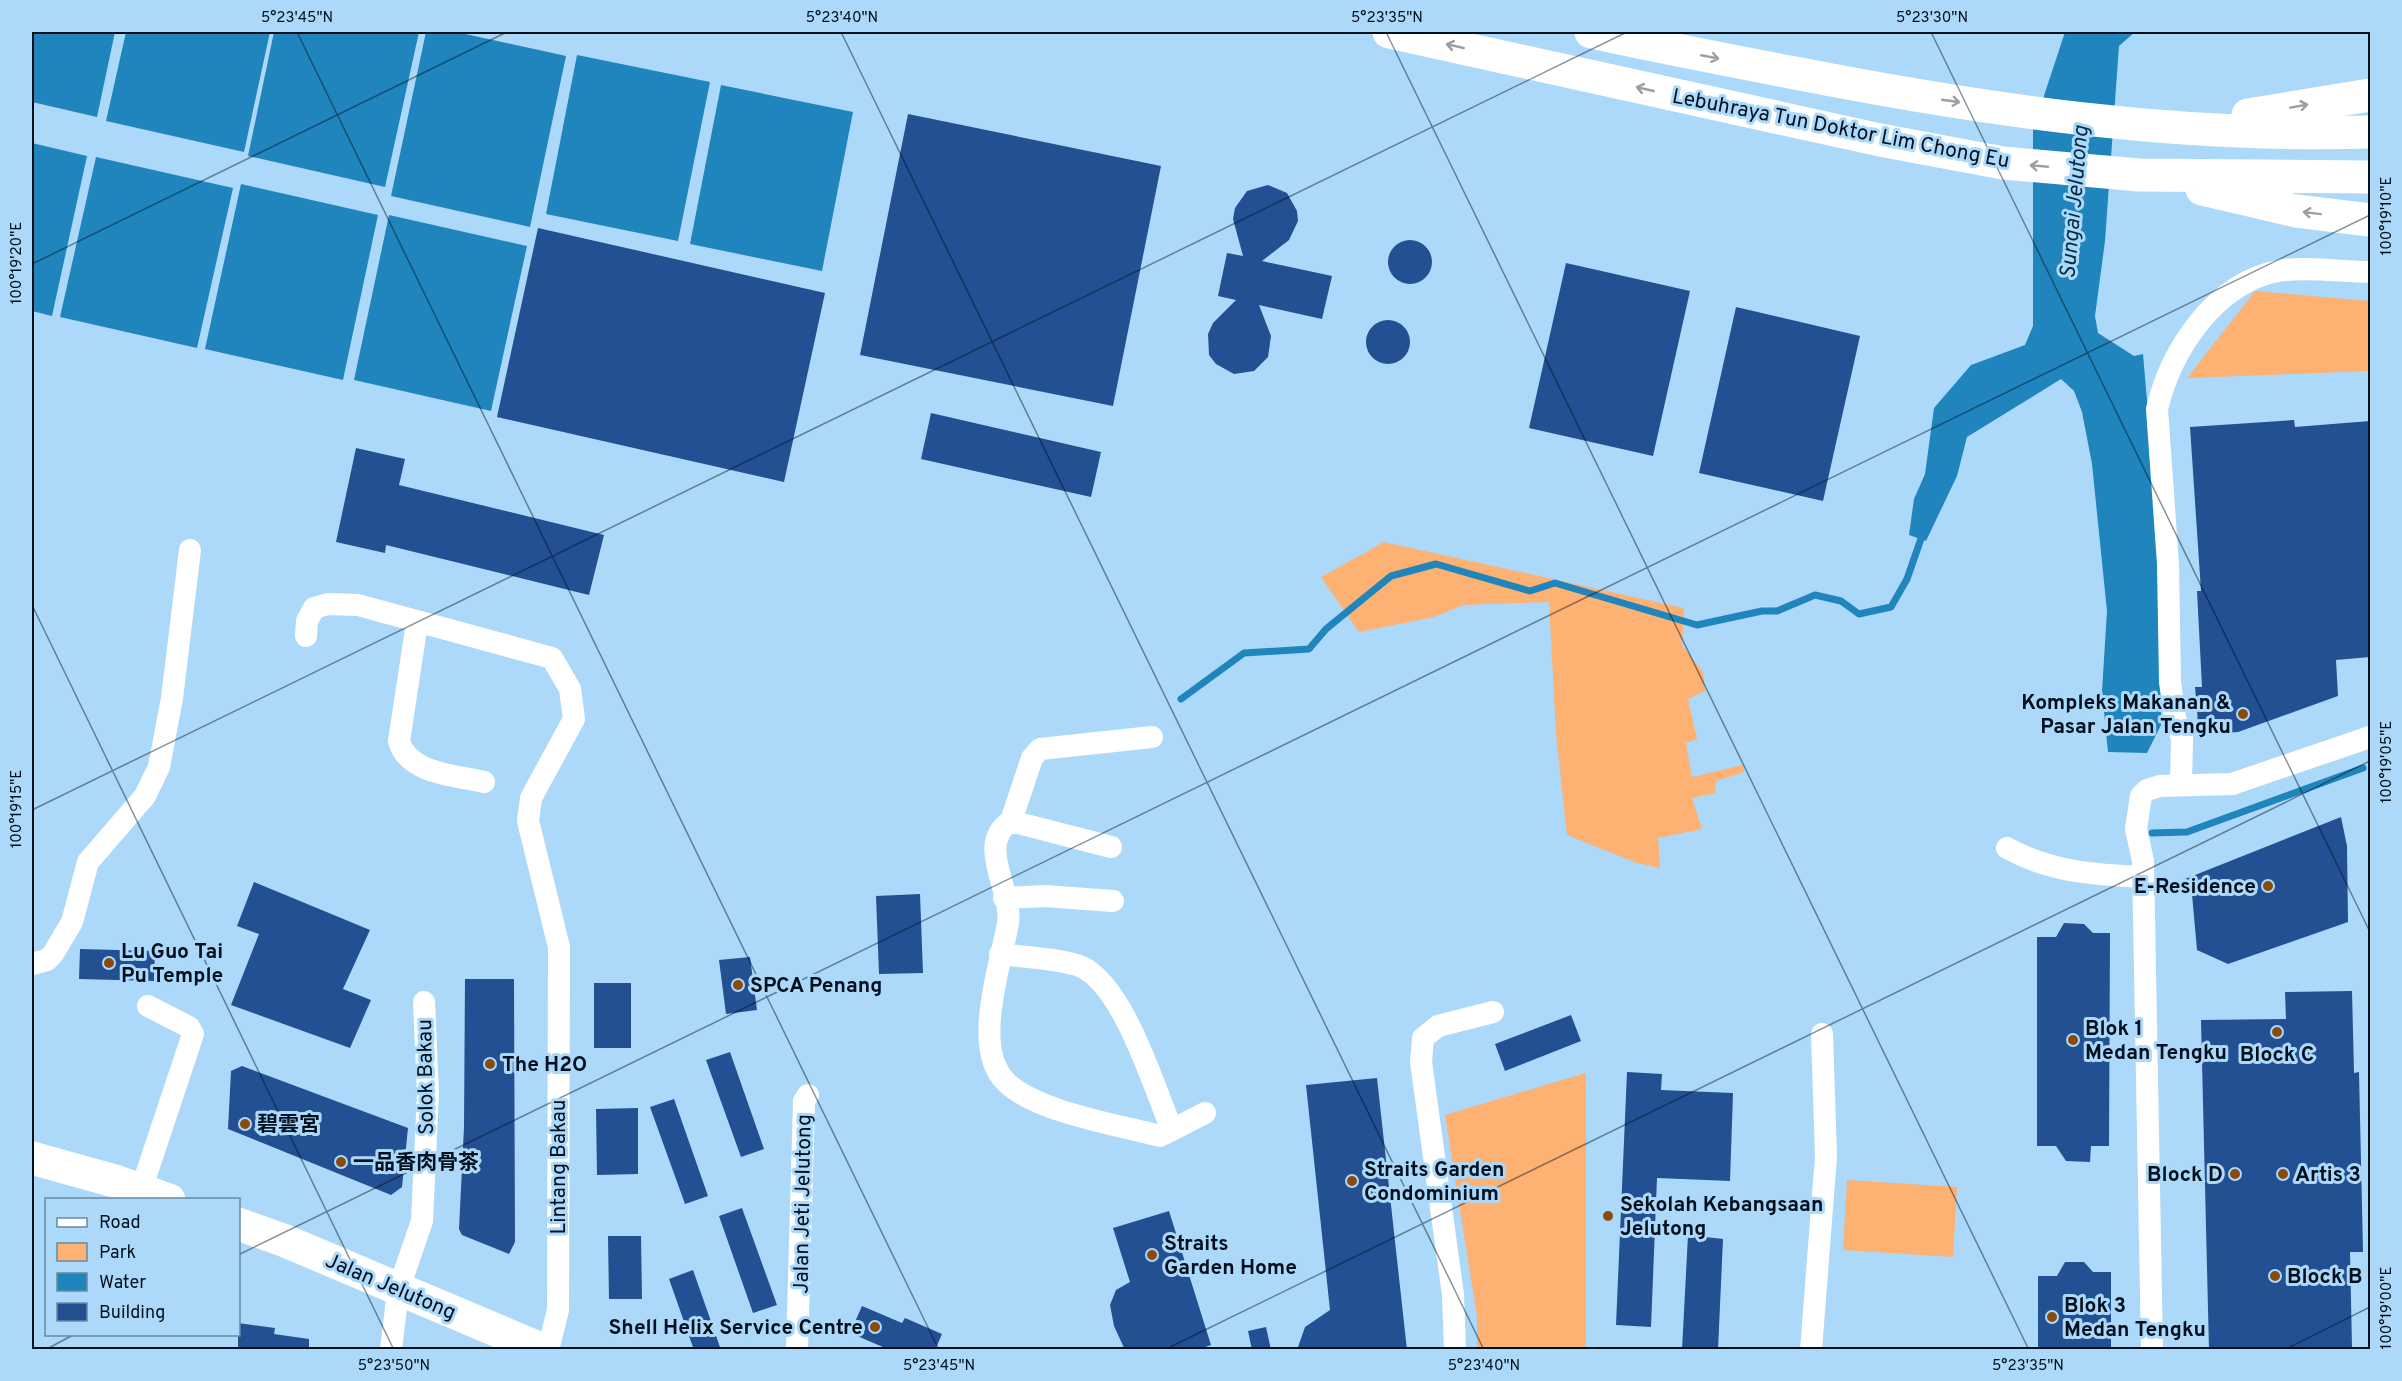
<svg xmlns="http://www.w3.org/2000/svg" width="2402" height="1381" font-family="Overpass,'Noto Sans SC',sans-serif">
	<style>
		.green { fill: #fdb173 }
		.water { fill: #2085bd }
		.lines { fill: none; stroke-linecap: round; stroke-linejoin: round }
		.stream { stroke: #2085bd; stroke-width: 7 }
		.building { fill: #234f93 }
		.street { stroke: #fff; stroke-width: 22 }
		.primary { stroke: #fff; stroke-width: 33 }
		.highway { stroke: #fff; stroke-width: 33 }
		.oneway { stroke: #999fa5 }
		.ticks { fill: none; stroke: #00101f; stroke-width: 1.5; stroke-opacity: 0.45 }
		.poi-dot { fill: #884b0b; stroke: #acd9f9; stroke-width: 2 }
		.labels { text-anchor: middle; stroke-width: 6; stroke-linejoin: round; paint-order: stroke }
		.street-label { font-size: 21px; fill: #00101f; stroke: #acd9f9 }
		.poi-label { font-size: 21px; font-weight: bold; fill: #00101f; stroke: #acd9f9; text-anchor: start }
		.water-label { font-size: 22px; font-style: italic; fill: #032d45; stroke: #acd9f9 }
		.neatline { fill: none; stroke: #00101f; stroke-width: 2 }
		.ticks-label { font-size: 15px; text-anchor: middle; fill: #00101f }
	</style>
	<rect width="100%" height="100%" fill="#acd9f9"/>
	<path class="green" d="M2255 291 2370 301V371L2187 378Z
		M1384 542 1684 608 1682 645 1703 672 1705 691 1688 699 1697 739 1686 743 1692 777 1743 765 1744 772 1716 781 1715 793 1692 798 1702 829 1658 838 1660 868 1637 863 1567 835 1556 734 1549 602 1463 605 1434 617 1359 632 1321 577Z
		M1586 1073V1349H1477V1317L1445 1115Z
		M1847 1180 1957 1187 1953 1257 1843 1250Z"/>
	<path class="water" d="M32 32H115L97 117 32 102Z
		M126 32H270L244 152 106 121Z
		M274 32H419L385 187 248 156Z
		M426 32H456L566 56 530 227 391 196Z
		M2065 32H2135L2119 46 2105 241 2095 316 2098 333 2134 356 2143 354 2161 563V725L2147 753 2108 752 2102 691 2107 611 2092 464 2082 412 2074 391 2061 379 1967 437 1957 476 1926 541 1909 535 1914 499 1925 474 1934 408 1971 365 2025 345 2033 326V129Z
		M577 55 710 82 678 241 546 214Z
		M721 85 853 112 822 271 690 244Z
		M32 143 87 156 52 316 32 311Z
		M96 157 233 188 197 348 60 317Z
		M241 184 378 215 343 380 205 349Z
		M389 215 527 246 491 411 354 380Z"/>
	<g class="lines">
		<path class="stream" d="M1181 699 1244 653 1309 649 1326 629 1391 576 1436 564 1530 591 1555 583 1697 625 1762 611H1777L1815 595 1841 601 1859 614 1891 607 1907 579 1924 530
			M2152 833 2187 832 2363 768"/>
	</g>
	<path class="building" d="M908 114 1161 166 1113 406 860 355Z
		M1268 185 1287 193 1297 211 1298 221 1289 240 1262 261 1332 276 1322 319 1259 305 1271 336 1268 357 1254 371 1234 374 1216 364 1209 355 1208 334 1213 323 1236 300 1218 296 1227 253 1243 256 1233 219 1235 208 1247 191Z
		M538 228 825 293 784 482 497 417Z
		M1388 262a22 22 0 1 1 44 0a22 22 0 1 1-44 0Z
		M1566 263 1690 291 1653 456 1529 428Z
		M1736 307 1860 336 1823 501 1699 473Z
		M1366 342a22 22 0 1 1 44 0a22 22 0 1 1-44 0Z
		M931 413 1101 452 1091 497 921 459Z
		M2294 420 2295 427 2370 421V657L2336 660 2338 696 2238 732 2199 735 2195 687H2202L2197 591H2201L2190 427Z
		M356 448 405 459 399 485 604 535 589 595 386 545 385 553 336 542Z
		M2341 817 2347 846 2348 922 2228 964 2197 950 2192 894 2185 879Z
		M254 882 370 930 343 989 371 1000 350 1048 231 1005 259 934 237 926Z
		M920 894 923 973 879 974 876 896Z
		M2064 923 2084 924 2093 933H2110L2109 1146H2091L2090 1162 2066 1161 2056 1146H2037V937H2056Z
		M80 949 155 951 154 981 79 979Z
		M750 957 757 1010 726 1014 719 960Z
		M465 979H514L515 1242 509 1254 462 1235 459 1229 464 1127Z
		M594 983H631V1048H594Z
		M2352 991 2354 1073 2359 1072 2363 1252H2350L2352 1347 2209 1350 2201 1020 2286 1019 2285 992Z
		M1571 1015 1581 1041 1505 1071 1495 1044Z
		M730 1052 764 1149 741 1157 706 1060Z
		M242 1066 408 1128 402 1187 391 1195 228 1129 231 1071Z
		M1627 1072 1662 1074 1661 1090 1733 1093 1730 1181 1657 1178 1651 1327 1616 1325Z
		M1377 1078 1407 1350H1297L1305 1327 1330 1310 1306 1085Z
		M674 1099 708 1196 685 1204 650 1107Z
		M638 1108V1174L597 1175 596 1109Z
		M742 1208 777 1305 753 1313 719 1216Z
		M1169 1211 1211 1345 1197 1350H1125L1114 1326 1110 1305 1116 1290 1130 1282 1113 1228Z
		M1688 1235 1723 1239 1718 1350H1682Z
		M608 1236H641L642 1299H609Z
		M2065 1262H2084L2093 1272H2111V1350H2038V1276H2057Z
		M693 1270 721 1350H694L669 1279Z
		M862 1306 902 1323 905 1318 942 1334 935 1350H890L850 1333Z
		M238 1323 275 1328 274 1334 309 1339V1350H238Z
		M1266 1327 1271 1350H1252L1248 1331Z"/>
	<g class="lines">
		<path class="street" d="M417 623 399 741C408 774 455 775 484 782
			M306 636 307 621 314 608 328 604 358 605 552 658 570 689 574 719 531 798 528 821 559 947 558 1310 548 1350
			M2181 785 2182 738 2175 718 2170 682 2168 564 2157 409C2171 350 2215 283 2278 271 2303 266 2344 272 2370 272
			M1011 821 1032 758 1040 749 1152 737
			M2007 848C2050 872 2096 875 2144 877
			M1004 898 1045 896 1113 901
			M1000 954C1021 957 1065 959 1082 967 1124 987 1154 1087 1172 1130L1160 1136C1119 1125 1036 1112 1006 1082 971 1048 1001 965 1008 923 1013 890 975 844 1011 821L1111 847
			M32 964 47 960 53 954 72 922 88 862 145 796 159 767 172 698 190 550
			M1172 1130 1205 1113
			M141 1190 193 1034 189 1027 148 1006
			M391 1350 398 1291 422 1221 428 1093 424 1002
			M797 1350 804 1101 808 1095
			M1455 1350 1453 1295 1421 1062 1423 1038 1438 1026 1493 1012
			M1811 1350 1826 1156 1822 1034
			M2152 1350 2143 861 2136 829 2141 796 2147 790 2160 786 2232 784 2370 737"/>
		<path class="primary" d="M32 1158 118 1182 169 1200
			M238 1224 283 1240 543 1350"/>
		<path class="highway" d="M1389 32 1880 140 2003 163 2139 175 2370 177
			M1591 32C1659 47 1727 60 1795 73 1984 110 2177 138 2370 132
			M2248 115 2370 95
			M2202 189 2296 211 2370 220"/>
	</g>
	<defs><path id="oneway-shaft" d="M-6 0H5M1.5-3L5.5 0L1.5 3" fill="none" stroke-width="1.6" stroke-linecap="round" stroke-linejoin="round" transform="scale(1.5)"/></defs>
	<g class="oneway">
		<use href="#oneway-shaft" transform="translate(1455 46) rotate(-167)"/>
		<use href="#oneway-shaft" transform="translate(1710 57) rotate(11)"/>
		<use href="#oneway-shaft" transform="translate(1645 89) rotate(-167)"/>
		<use href="#oneway-shaft" transform="translate(1951 101) rotate(8)"/>
		<use href="#oneway-shaft" transform="translate(2299 106) rotate(-10)"/>
		<use href="#oneway-shaft" transform="translate(2039 166) rotate(-175)"/>
		<use href="#oneway-shaft" transform="translate(2312 213) rotate(-173)"/>
	</g>
	<path class="ticks" d="M297 32 939 1350M841 32 1484 1350M1386 32 2029 1350M1931 32 2370 932M32 264 507 32M32 605 394 1350M32 810 1627 32M238 1255 2370 215M45 1350 75 1334M1164 1350 2370 761M2284 1350 2370 1307"/>
	<g class="poi-dot">
		<circle cx="2243" cy="714" r="6"/>
		<circle cx="2268" cy="886" r="6"/>
		<circle cx="109" cy="963" r="6"/>
		<circle cx="738" cy="985" r="6"/>
		<circle cx="2277" cy="1032" r="6"/>
		<circle cx="2073" cy="1040" r="6"/>
		<circle cx="490" cy="1064" r="6"/>
		<circle cx="245" cy="1124" r="6"/>
		<circle cx="341" cy="1162" r="6"/>
		<circle cx="2235" cy="1174" r="6"/>
		<circle cx="2283" cy="1174" r="6"/>
		<circle cx="1352" cy="1181" r="6"/>
		<circle cx="1608" cy="1216" r="6"/>
		<circle cx="1152" cy="1255" r="6"/>
		<circle cx="2275" cy="1276" r="6"/>
		<circle cx="2052" cy="1317" r="6"/>
		<circle cx="875" cy="1327" r="6"/>
	</g>
	<g class="labels">
		<g class="street-label">
			<text transform="translate(1841 128) rotate(11)" y="7">Lebuhraya Tun Doktor Lim Chong Eu</text>
			<text transform="translate(425 1077) rotate(-91)" y="7">Solok Bakau</text>
			<text transform="translate(558 1167) rotate(-90)" y="7">Lintang Bakau</text>
			<text transform="translate(802 1204) rotate(-89)" y="7">Jalan Jeti Jelutong</text>
			<text transform="translate(391 1286) rotate(23)" y="7">Jalan Jelutong</text>
		</g>
		<g class="poi-label">
			<text x="2231" y="709" text-anchor="end">Kompleks Makanan &amp;<tspan x="2231" dy="24">Pasar Jalan Tengku</tspan></text>
			<text x="2256" y="893" text-anchor="end">E-Residence</text>
			<text x="121" y="958">Lu Guo Tai<tspan x="121" dy="24">Pu Temple</tspan></text>
			<text x="750" y="992">SPCA Penang</text>
			<text x="2085" y="1035">Blok 1<tspan x="2085" dy="24">Medan Tengku</tspan></text>
			<text x="2277" y="1061" text-anchor="middle">Block C</text>
			<text x="502" y="1071">The H2O</text>
			<text x="257" y="1131">碧雲宮</text>
			<text x="353" y="1169">一品香肉骨茶</text>
			<text x="1364" y="1176">Straits Garden<tspan x="1364" dy="24">Condominium</tspan></text>
			<text x="2223" y="1181" text-anchor="end">Block D</text>
			<text x="2295" y="1181">Artis 3</text>
			<text x="1620" y="1211">Sekolah Kebangsaan<tspan x="1620" dy="24">Jelutong</tspan></text>
			<text x="1164" y="1250">Straits<tspan x="1164" dy="24">Garden Home</tspan></text>
			<text x="2287" y="1283">Block B</text>
			<text x="2064" y="1312">Blok 3<tspan x="2064" dy="24">Medan Tengku</tspan></text>
			<text x="863" y="1334" text-anchor="end">Shell Helix Service Centre</text>
		</g>
		<g class="water-label">
			<text transform="translate(2073 202) rotate(-85)" y="8">Sungai Jelutong</text>
		</g>
	</g>
	<rect width="2402" height="1381" fill="none" stroke="#acd9f9" stroke-width="66"/>
	<rect x="45" y="1198" width="195" height="138" fill="#acd9f9" stroke="#6789a2" stroke-width="1.5"/>
	<rect x="57" y="1218" width="30" height="9" fill="#ffffff" stroke="#6789a2" stroke-width="1.5"/>
	<text x="99" y="1228" font-size="18" fill="#00101f">Road</text>
	<rect x="57" y="1243" width="30" height="18" fill="#fdb173" stroke="#6789a2" stroke-width="1.5"/>
	<text x="99" y="1258" font-size="18" fill="#00101f">Park</text>
	<rect x="57" y="1273" width="30" height="18" fill="#2085bd" stroke="#6789a2" stroke-width="1.5"/>
	<text x="99" y="1288" font-size="18" fill="#00101f">Water</text>
	<rect x="57" y="1303" width="30" height="18" fill="#234f93" stroke="#6789a2" stroke-width="1.5"/>
	<text x="99" y="1318" font-size="18" fill="#00101f">Building</text>
	<rect x="33" y="33" width="2336" height="1315" class="neatline"/>
	<g class="ticks-label">
		<text x="297" y="22">5°23'45"N</text>
		<text x="842" y="22">5°23'40"N</text>
		<text x="1387" y="22">5°23'35"N</text>
		<text x="1932" y="22">5°23'30"N</text>
		<text transform="translate(2386 216) rotate(-90)" y="5">100°19'10"E</text>
		<text transform="translate(16 263) rotate(-90)" y="5">100°19'20"E</text>
		<text transform="translate(2386 762) rotate(-90)" y="5">100°19'05"E</text>
		<text transform="translate(16 809) rotate(-90)" y="5">100°19'15"E</text>
		<text transform="translate(2386 1308) rotate(-90)" y="5">100°19'00"E</text>
		<text x="394" y="1370">5°23'50"N</text>
		<text x="939" y="1370">5°23'45"N</text>
		<text x="1484" y="1370">5°23'40"N</text>
		<text x="2028" y="1370">5°23'35"N</text>
	</g>
</svg>
